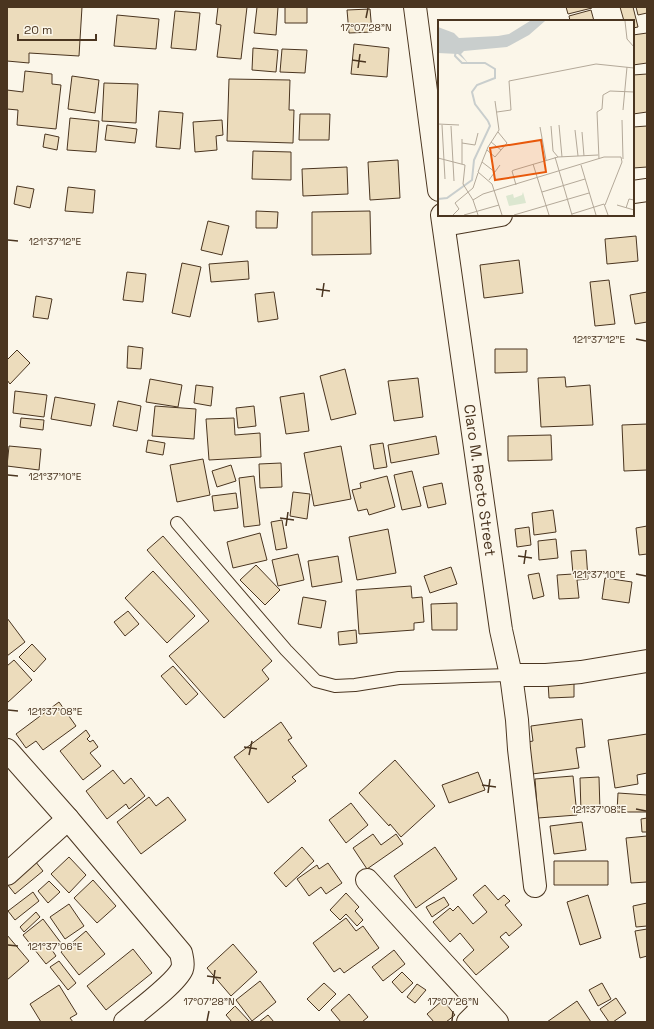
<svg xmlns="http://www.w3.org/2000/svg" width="654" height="1029" font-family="'Space Grotesk',sans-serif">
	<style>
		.building { fill: #ecdcbc; stroke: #4a3520 }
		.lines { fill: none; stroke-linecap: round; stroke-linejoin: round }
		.service-casing { stroke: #4a3520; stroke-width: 14 }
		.minor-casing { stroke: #4a3520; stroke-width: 24 }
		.service { stroke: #fbf6e9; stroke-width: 12 }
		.minor { stroke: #fbf6e9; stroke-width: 22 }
		.ticks { fill: none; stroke: #4a3520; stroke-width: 1.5 }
		.labels { text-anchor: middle; stroke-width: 3; stroke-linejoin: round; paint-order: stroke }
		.street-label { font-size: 15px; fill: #4a3520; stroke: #fbf6e9 }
		.inset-river { fill: none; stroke: #c9cecd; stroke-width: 2 }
		.inset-road { fill: none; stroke: #b4a999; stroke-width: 1 }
		.view { fill: #e8590c; fill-opacity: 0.15; stroke: #e8590c; stroke-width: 2 }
		.inset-edge { fill: none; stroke: #4a3520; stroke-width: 2 }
		.ticks-label { font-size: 10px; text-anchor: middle; fill: #4a3520; stroke: #fbf6e9; stroke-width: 3; stroke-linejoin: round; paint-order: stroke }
	</style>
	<rect width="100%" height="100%" fill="#fbf6e9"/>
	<path class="building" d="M7 7H82L79 56 29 53V63L7 61Z
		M218 7H247L241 59 217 57 221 25 216 24Z
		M257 7H278L276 35 254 33Z
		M285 7H307V23H285Z
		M566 7H592V8L568 14Z
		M620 7H633L638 27 633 28V21H624Z
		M636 7H647V13L638 15Z
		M370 9 372 32 349 33 347 10Z
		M591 10 594 21H570L569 16Z
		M175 11 200 13 196 50 171 48Z
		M117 15 159 19 156 49 114 46Z
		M647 33V63L633 65V35Z
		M354 44 389 48 387 77 351 74Z
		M253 48 278 50 276 72 252 70Z
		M282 49 307 50 305 73 280 72Z
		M25 71 52 74V84L61 85 56 129 17 125 18 110 7 109V90L23 92Z
		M647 74V112L633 114V75Z
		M72 76 99 80 95 113 68 109Z
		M229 79 290 80 289 110H294L293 143 227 141Z
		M104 83 138 84 136 123 102 121Z
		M159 111 183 113 180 149 156 147Z
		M300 114H330L329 140H299Z
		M70 118 99 121 96 152 67 150Z
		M222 120 223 135 216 136 217 150 195 152 193 122Z
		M107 125 137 129 135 143 105 140Z
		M647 126V167L633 168V127Z
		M45 134 59 137 57 150 43 147Z
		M253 151 291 152V180L252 179Z
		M398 160 400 198 370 200 368 162Z
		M347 167 348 194 303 196 302 169Z
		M17 186 34 189 30 208 14 204Z
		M68 187 95 190 93 213 65 211Z
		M256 211 278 212 277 228H256Z
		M370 211 371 254 312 255V212Z
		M208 221 229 226 222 255 201 250Z
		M636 236 638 261 607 264 605 239Z
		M519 260 523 293 484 298 480 265Z
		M248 261 249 279 211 282 209 264Z
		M182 263 201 267 190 317 172 313Z
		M127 272 146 274 143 302 123 300Z
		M609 280 615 324 595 326 590 282Z
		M274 292 278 319 258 322 255 294Z
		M647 292V322L635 324 630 295Z
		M36 296 52 299 48 319 33 317Z
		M128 346 143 348 141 369 127 368Z
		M495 349H527V372L495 373Z
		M17 350 30 363 10 384 7 380V360Z
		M345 369 356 414 331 420 320 376Z
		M565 377 566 387 590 385 593 425 541 427 538 378Z
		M418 378 423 417 394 421 388 381Z
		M150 379 182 385 178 407 146 402Z
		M196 385 213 387 211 406 194 403Z
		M15 391 47 395 44 417 13 413Z
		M304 393 309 431 286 434 280 397Z
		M55 397 95 404 91 426 51 419Z
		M118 401 141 406 137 431 113 426Z
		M155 406 196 409 194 439 152 436Z
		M254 406 256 426 238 428 236 408Z
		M21 418 44 420 43 430 20 427Z
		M234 418 235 435 260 433 261 457 209 460 206 419Z
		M647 424V470L624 471 622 425Z
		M551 435 552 460 508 461V436Z
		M436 436 439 454 391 463 388 445Z
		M148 440 165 443 163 455 146 452Z
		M383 443 387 467 374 469 370 445Z
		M9 446 41 449 39 470 7 466Z
		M341 446 351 499 314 506 304 453Z
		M203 459 210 495 177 502 170 465Z
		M281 463 282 487 260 488 259 464Z
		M231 465 236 481 217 487 212 471Z
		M412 471 421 506 402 510 394 475Z
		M254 476 260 525 244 527 239 478Z
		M387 476 395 507 369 515 367 509 358 511 352 490 361 488 360 483Z
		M442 483 446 504 428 508 423 487Z
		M293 492 310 494 307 519 290 516Z
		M236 493 238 508 214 511 212 496Z
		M553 510 556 532 534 535 532 513Z
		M282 520 287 548 276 550 271 522Z
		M647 526V554L639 555 636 528Z
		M529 527 531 545 517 547 515 529Z
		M388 529 396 573 357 580 349 537Z
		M260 533 267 560 233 568 227 542Z
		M163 536 272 661 262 670 269 679 224 718 169 656 209 621 147 550Z
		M556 539 558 558 539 560 538 541Z
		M586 550 588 579 577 580 579 598 559 599 557 575 573 574 571 551Z
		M298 554 304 580 278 586 272 560Z
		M338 556 342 582 312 587 308 561Z
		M256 565 280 590 265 605 240 580Z
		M451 567 457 584 430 593 424 576Z
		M153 571 195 616 167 643 125 598Z
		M539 573 544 596 533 599 528 575Z
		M605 578 632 582 629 603 602 599Z
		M411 586 412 598 422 597 424 622 414 623V630L359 634 356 590Z
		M303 597 326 601 321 628 298 624Z
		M457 603V630H432L431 604Z
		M128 611 139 624 125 636 114 622Z
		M7 618 25 642 7 656Z
		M356 630 357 643 339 645 338 632Z
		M32 644 46 659 34 672 19 657Z
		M14 660 32 680 7 703V666Z
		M173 666 198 694 186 705 161 676Z
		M574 681V697L549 698 548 682Z
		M59 702 76 726 43 750 36 741 26 748 16 734Z
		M582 719 585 747 576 748 579 768 532 774 528 742 533 741 531 726Z
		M281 722 292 738 288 740 307 766 292 777 296 781 268 803 234 757Z
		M86 730 90 736 87 739 90 742 93 740 98 747 90 753 101 766 83 780 60 751Z
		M647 734V773L637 775 638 784 615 788 608 740Z
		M395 760 435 806 401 837 390 824 389 826 359 793Z
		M113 770 124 784 131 778 145 796 129 809 126 804 107 819 86 791Z
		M478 772 485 790 449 803 442 785Z
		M573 776 577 815 538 818 535 779Z
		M599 777 600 811 581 812 580 778Z
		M618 793 647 795V812H617Z
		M149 797 156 806 168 797 186 820 141 854 117 822Z
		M351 803 368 825 346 843 329 820Z
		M647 818V832H642L641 819Z
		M582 822 586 850 554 854 550 826Z
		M373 834 381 845 396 834 403 844 367 869 353 848Z
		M647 836V882L631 883 626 838Z
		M302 847 314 861 286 887 274 873Z
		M435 847 457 879 416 908 394 876Z
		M69 857 86 875 69 893 51 874Z
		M35 861 43 871 15 894 7 884Z
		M554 861H608V885H554Z
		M328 863 342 883 326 894 321 887 309 896 297 879 317 865 319 869Z
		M93 880 116 906 97 923 74 898Z
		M49 881 60 892 48 903 38 891Z
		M485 885 498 900 504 895 510 901 505 905 522 925 509 936 506 932 500 937 509 947 476 975 463 960 474 950 460 933 450 942 433 922 450 908 453 911 458 906 473 924 487 912 473 895Z
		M33 892 39 901 15 920 8 911Z
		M346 893 359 907 355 911 363 920 357 926 346 914 340 920 330 910Z
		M588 895 601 938 580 945 567 902Z
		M444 897 449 905 432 917 426 907Z
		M647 903V926L636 927 633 906Z
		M69 904 84 926 65 939 50 917Z
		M36 912 40 917 24 932 20 927Z
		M346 918 356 931 363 926 379 948 344 973 340 968 334 972 313 943Z
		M43 919 61 943 52 950 56 956 46 964 23 935Z
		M647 929V956L640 958 635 931Z
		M86 931 105 954 79 975 61 952Z
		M7 935 29 961 7 980Z
		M233 944 257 972 231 996 207 968Z
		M133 949 152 973 106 1010 87 986Z
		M394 950 405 964 383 981 372 967Z
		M59 961 76 983 68 990 50 967Z
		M402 972 413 983 402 993 392 982Z
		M260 981 276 1002 252 1021 236 1000Z
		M324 983 336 994 319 1011 307 999Z
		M602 983 611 999 598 1006 589 990Z
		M417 984 426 990 415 1003 407 997Z
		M59 985 77 1014 70 1018 73 1022H41L30 1004Z
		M349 994 368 1017 362 1022H341L331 1010Z
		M616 998 626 1013 613 1022H609L600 1009Z
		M443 1000 455 1015 446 1022H434L427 1014Z
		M577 1001 591 1022H547Z
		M235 1006 250 1022H232L226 1015Z
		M268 1015 274 1022H259Z"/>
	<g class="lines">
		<defs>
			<path id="service" d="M177 523 286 650 316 681 335 686 355 685 399 678 511 675"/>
			<g id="minor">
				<path d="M415 7 439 190"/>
				<path d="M633 192 647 190"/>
				<path id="s1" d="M442 215 501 630 511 675H546L581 672 647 661"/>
				<path d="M444 225 501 215"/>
				<path d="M511 675 517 720 519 749 535 886"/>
				<path d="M7 750 68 819 181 953C182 958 184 964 182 969 176 983 138 1011 125 1022"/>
				<path d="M7 874 68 819"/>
				<path d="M367 880 497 1022"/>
				<path d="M468 1022 483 1007"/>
			</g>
		</defs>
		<use href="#service" class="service-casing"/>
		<use href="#minor" class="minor-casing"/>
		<use href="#service" class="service"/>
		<use href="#minor" class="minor"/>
	</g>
	<path class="ticks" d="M366 18 368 8M352 60 366 62M358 68 360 54M8 240 18 241M316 289 330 291M322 297 324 283M636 339 646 341M8 475 18 476M280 518 294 520M286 526 288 512M518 556 532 558M524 564 526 550M636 574 646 576M8 710 18 711M244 747 257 749M249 755 252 741M482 785 496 787M488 793 490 779M636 809 646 811M8 945 18 946M207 976 221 978M213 984 215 970M207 1021 209 1011M452 1021 453 1011"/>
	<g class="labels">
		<g class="street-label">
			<text dy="5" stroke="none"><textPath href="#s1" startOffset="268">Claro M. Recto Street</textPath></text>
		</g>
	</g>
	<g transform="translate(438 20)">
		<rect width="196" height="196" fill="#fbf6e9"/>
		<path d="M85 172 88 183 71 186 68 176 75 174 76 178 84 175Z" fill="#dce7d0"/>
		<path d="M92 1H107L91 15 69 27 26 31 23 34 30 43 20 34 0 33V7L16 13 21 18 60 16 71 14Z" fill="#c9cecd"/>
		<path class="inset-river" d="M18 30 17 36 24 43H47L57 49V58L39 65 34 72 37 84 50 101M0 179 9 178 34 160 36 140 52 106 50 101"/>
		<path class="inset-road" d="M187 1 189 19 196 27M57 81 61 110 50 127 40 152 54 164 64 195M185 90 189 47M59 92 73 90 71 61 158 44 196 48M184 100 185 139M0 104 21 105M4 105 7 159M121 105 124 137M13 106 16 161M113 106 115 131 120 137M102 107 108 140M137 110 140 136M144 112 146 136M24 119V144M53 122 63 130M24 123 37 125 40 113M49 130 57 137 69 123 60 112M117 137 134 195M0 138 27 145 25 164 35 180 40 195M161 139 159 92 164 89 165 75 172 71 196 72M44 142 57 152M95 144 111 195M143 145 158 195M51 160 62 145M78 165 74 151 76 150 120 137 160 135M104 172 147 159M35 180 45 174 166 137H183L184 142 167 185M179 185 196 190M188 188 191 179 196 180M134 194 166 184 170 195M15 195 21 189 17 183 35 168 40 153M26 195 61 185M76 195 151 173"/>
		<path class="view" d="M103 120 108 152 57 160 52 128Z"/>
		<rect width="196" height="196" class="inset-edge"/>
	</g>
	<g class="ticks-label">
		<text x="366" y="31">17°07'28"N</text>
		<text x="55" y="245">121°37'12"E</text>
		<text x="599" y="343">121°37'12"E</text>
		<text x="55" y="480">121°37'10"E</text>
		<text x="599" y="578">121°37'10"E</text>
		<text x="55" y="715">121°37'08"E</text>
		<text x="599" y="813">121°37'08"E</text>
		<text x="55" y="950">121°37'06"E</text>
		<text x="209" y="1005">17°07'28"N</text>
		<text x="453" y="1005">17°07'26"N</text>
	</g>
	<rect width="654" height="1029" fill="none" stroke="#4a3520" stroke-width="16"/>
	<path d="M18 34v6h78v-6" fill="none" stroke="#4a3520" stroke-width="2"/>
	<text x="24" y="34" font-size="12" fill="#4a3520" stroke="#fbf6e9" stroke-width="3" paint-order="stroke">20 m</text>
</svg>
